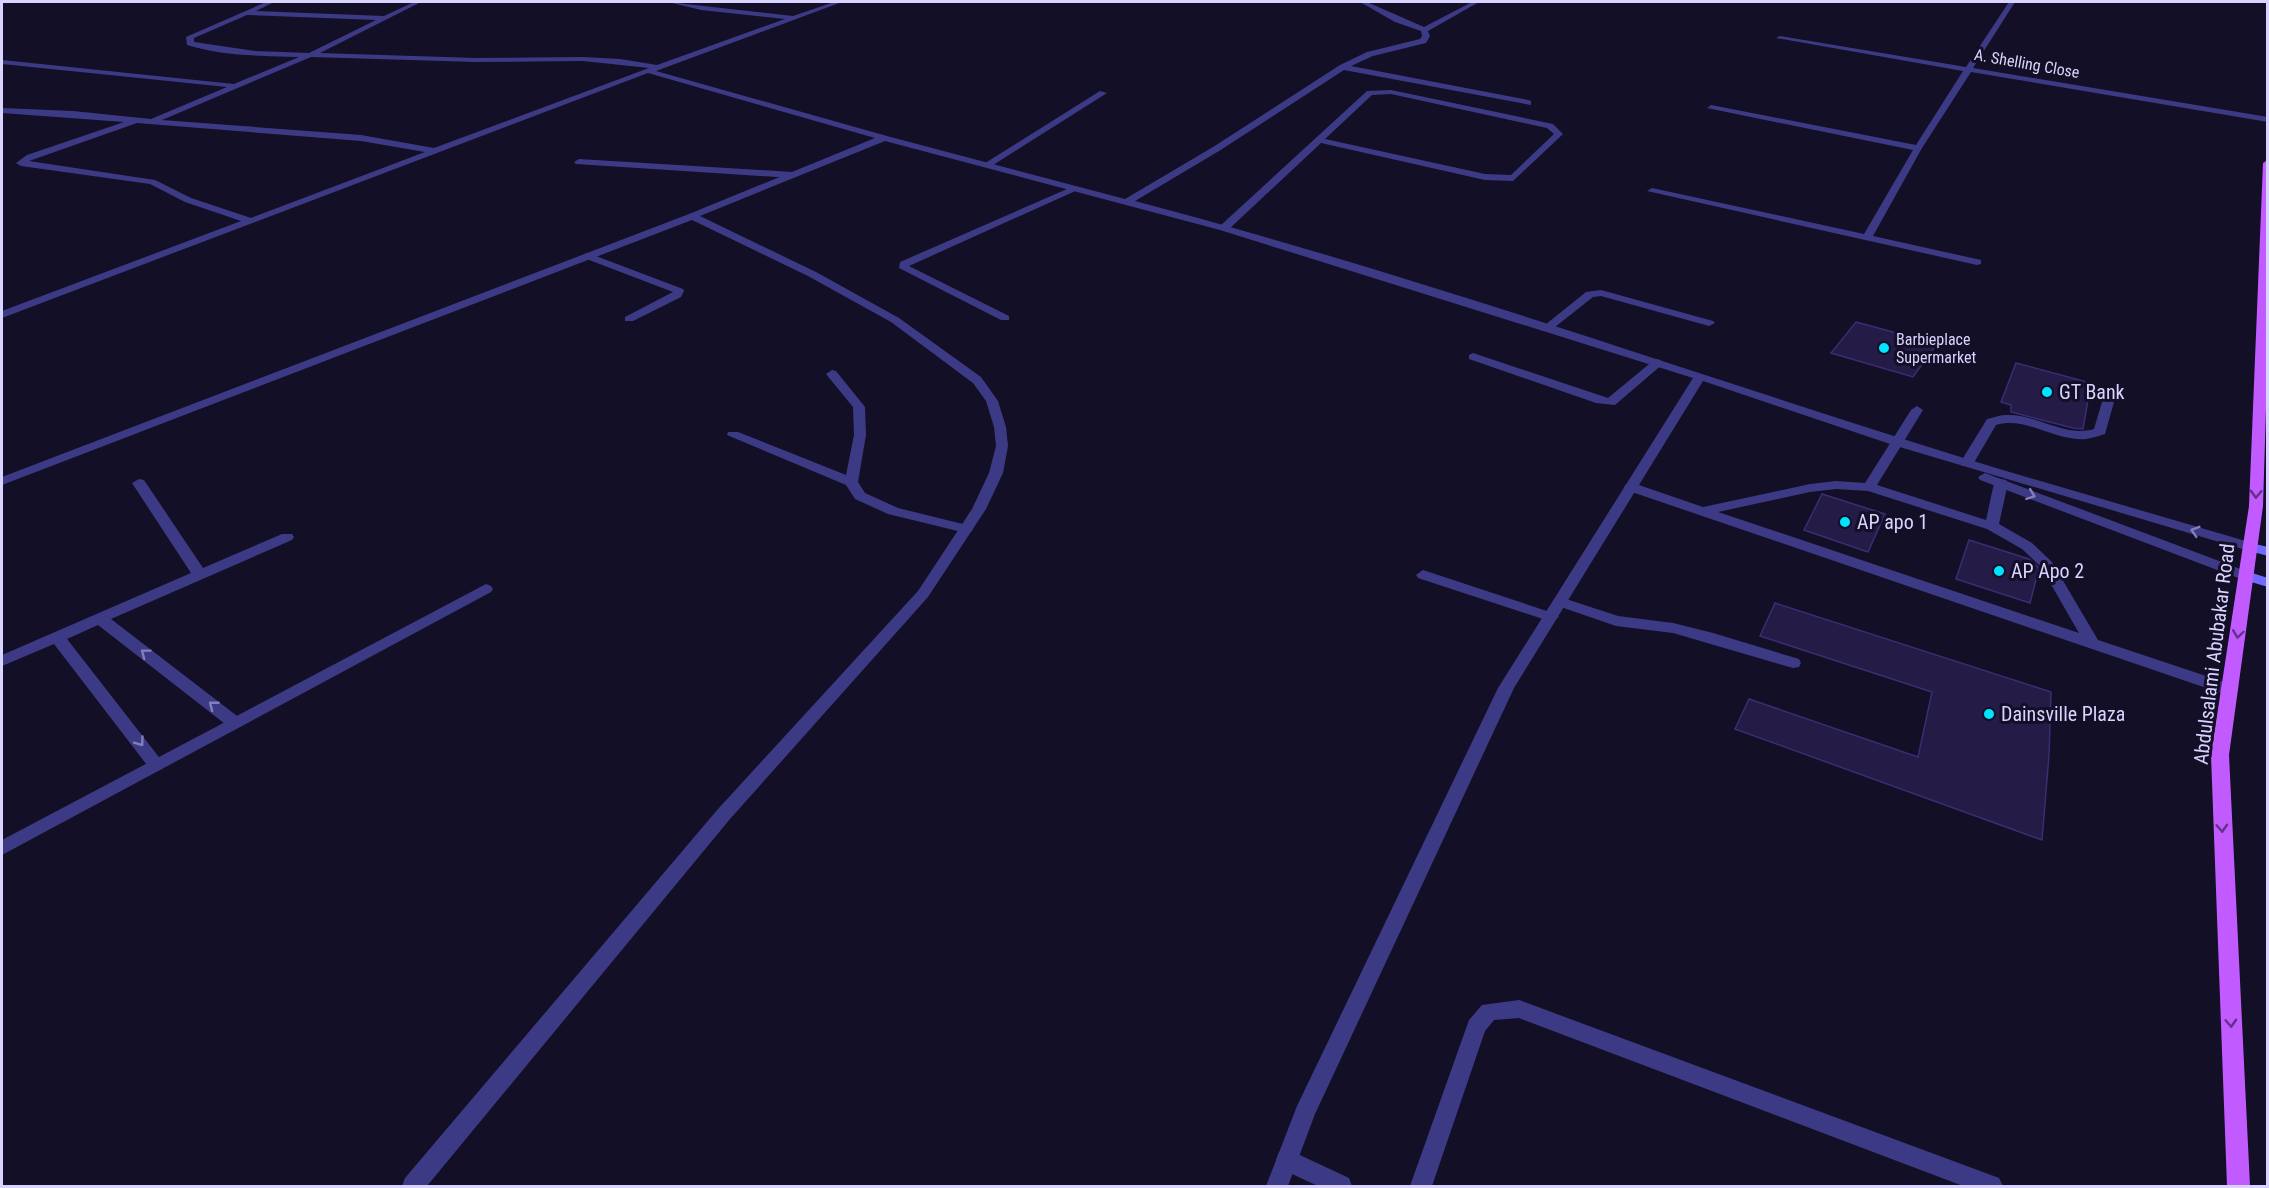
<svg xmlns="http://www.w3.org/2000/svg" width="2269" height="1188" font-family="'Roboto Condensed',sans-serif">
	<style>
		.building { fill: #241b47; stroke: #3b2d73; stroke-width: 1.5 }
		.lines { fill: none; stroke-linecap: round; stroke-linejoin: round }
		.lane { fill: #3d3a85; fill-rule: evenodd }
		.street { fill: #3d3a85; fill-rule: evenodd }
		.secondary { fill: #6f6bff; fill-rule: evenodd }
		.primary { fill: #c25bff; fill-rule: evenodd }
		.oneway { stroke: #623188 }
		.oneway2 { stroke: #837fbc }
		.poi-dot { fill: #00e5ff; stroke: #130f26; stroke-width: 2 }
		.labels { text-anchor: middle; stroke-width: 6; stroke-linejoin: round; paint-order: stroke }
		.far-street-label { font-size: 16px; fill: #d9d4ff; stroke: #130f26 }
		.far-poi-label { font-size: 16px; fill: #d9d4ff; stroke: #130f26; text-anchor: start }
		.poi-label { font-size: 20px; fill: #d9d4ff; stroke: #130f26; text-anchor: start }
		.street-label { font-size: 20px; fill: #d9d4ff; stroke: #130f26 }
	</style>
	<rect width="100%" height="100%" fill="#130f26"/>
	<path class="building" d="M1856 322 1937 344 1913 377 1831 353Z
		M2016 363 2091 383 2083 429 2073 428 2011 412V405L2001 402Z
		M1822 494 1885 514 1868 552 1804 530Z
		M1969 540 2029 559 2039 568 2030 603 1956 579Z
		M1775 603 2051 692 2049 755 2042 840 1735 729 1749 699 1918 757 1932 692 1760 636Z"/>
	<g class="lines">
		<path class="lane" d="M2009 2H2015L1973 68 2268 117V122L1971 72 1922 148 1873 236 1981 260V264L1977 265 1647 191 1652 188 1864 234 1913 150 1707 108 1711 105 1916 145 1963 71 1776 38 1780 36 1966 67Z
			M1391 90 1553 124 1563 134 1513 181 1485 180 1321 143 1228 230H1220V226L1367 91ZM1391 94 1547 128 1554 134 1511 175 1485 174 1325 139 1372 95Z
			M1100 91 1107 93 990 167 982 165Z
			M579 159 793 172 798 175 793 178 576 164 574 162Z
			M1074 186 1082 188 909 266 1009 316V320H1001L899 268 900 262Z
			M588 253 683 289 684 291 681 297 633 321H625V317L673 292 584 258V254Z
			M1601 290 1713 321 1715 323 1709 326 1601 296 1593 297 1550 331H1542L1540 329 1586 292Z
			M1473 353 1608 398 1654 360 1658 359 1664 363 1615 405 1596 403 1469 359V355Z
			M832 370 836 371 865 407 866 435 858 482 865 493 898 508 971 526 973 529 971 532 966 533 888 514 855 499 846 485 727 435 728 432H738L846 475 854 435 853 407 826 374Z
			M2110 391 2116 395 2105 434C2099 436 2092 438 2086 439 2055 442 2027 416 1996 425L1972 466H1962L1960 463 1987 419C1993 418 1999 415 2005 415 2036 413 2063 438 2094 429L2104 395Z
			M1917 406 1923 410 1877 485 1986 520 1994 483 2001 479 2006 480 2008 483 1999 524 2032 543 2052 562 2098 640 2236 686 2238 690 2236 694H2224L1626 490 1624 487 1626 484H1636L1703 507 1810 484 1836 481 1865 483 1911 410ZM1836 489 1868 491 1987 529 2022 549 2041 567 2079 633 1718 512 1810 492Z
			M139 479 144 480 203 568 282 534H292L294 537 292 540 111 619 241 719 243 723 241 727H229L98 625 67 639 162 761 165 765 162 769 156 771 150 769 54 644 2 666V655L191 573 132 483Z
			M1423 570 1556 614 1559 617 1551 622 1546 620 1418 578 1416 575Z
			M1560 597 1618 616 1673 623 1713 633 1799 659 1801 663 1799 667 1793 668 1673 633 1616 626 1555 605 1552 602 1555 599Z
			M1519 1000 1991 1175 1999 1178 2003 1186H1963L1519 1018 1494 1020 1485 1031 1432 1186H1410L1469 1020 1482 1005Z
			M1287 1149 1349 1178 1352 1186H1318L1279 1168 1276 1160 1279 1152Z"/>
		<path class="street" d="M266 2H274L256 11 384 16 414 2H421L320 53 476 58 583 57 620 59 657 65 785 19 701 10 668 2 793 16 834 2H842L656 71 887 136 1125 199 1213 147 1340 65 1367 52 1420 39 1422 36 1421 31 1395 22 1360 2H1367L1424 27 1472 2H1479L1428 31 1430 36 1426 43 1373 56 1351 66 1528 100 1531 101V105L1344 70 1219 151 1135 201C1393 269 1646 357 1900 438 2018 476 2138 509 2256 544L2258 547 2251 551 2246 550 1893 445 1703 381 1514 688 1315 1114 1288 1186H1266L1297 1106 1498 688 1693 378 1220 230 885 141 700 216 816 272 899 318 981 377 998 401 1006 427 1008 446 1003 473 986 509 928 597 730 819 427 1186H402L405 1178 718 809 918 591 972 509 989 473 996 446 994 427 986 401 973 383 891 322 808 276 692 220 2 485V477L689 214 875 138 648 73 2 318V311L241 221 185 202 150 184 21 166 16 163 27 155 124 122 2 113V108L73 111 151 119 227 87 2 64V60L234 84 299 57C263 56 222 56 187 45L186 37ZM247 15H248L376 20 309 53 255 51 194 42V38ZM311 57 476 62 583 61 649 68 434 148 361 135 162 120ZM137 123 361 141 425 152 251 218 191 198 155 180 29 161Z
			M1985 473 2251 573 2253 576 2251 579H2241L1980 480 1978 477Z
			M486 584 491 586 493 589 491 592 2 855V840Z"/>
		<path class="secondary" d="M2251 543 2268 547V556L2246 550 2244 547 2246 544Z
			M2246 571 2268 578V587L2241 579 2239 576 2241 573Z"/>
		<path class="primary" d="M2268 160V343L2263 506 2229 755 2250 1186H2227L2211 755 2249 506 2263 163Z"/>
	</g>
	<defs><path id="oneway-chevron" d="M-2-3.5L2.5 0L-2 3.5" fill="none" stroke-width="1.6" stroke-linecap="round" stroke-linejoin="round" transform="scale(1.5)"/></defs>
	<g class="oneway">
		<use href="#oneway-chevron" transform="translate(2256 494) rotate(92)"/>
		<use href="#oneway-chevron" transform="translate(2238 634) rotate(98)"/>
		<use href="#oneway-chevron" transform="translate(2222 828) rotate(87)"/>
		<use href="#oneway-chevron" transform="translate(2231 1023) rotate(87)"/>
	</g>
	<g class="oneway2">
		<use href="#oneway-chevron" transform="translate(2031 495) rotate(21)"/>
		<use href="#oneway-chevron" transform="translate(2195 531) rotate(-163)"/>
		<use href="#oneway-chevron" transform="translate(145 653) rotate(-143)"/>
		<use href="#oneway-chevron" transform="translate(213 705) rotate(-142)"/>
		<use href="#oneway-chevron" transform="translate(140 742) rotate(54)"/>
	</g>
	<g class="poi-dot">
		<circle cx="1884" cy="348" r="6"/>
		<circle cx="2047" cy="392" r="6"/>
		<circle cx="1845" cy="522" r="6"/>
		<circle cx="1999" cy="571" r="6"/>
		<circle cx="1989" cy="714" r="6"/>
	</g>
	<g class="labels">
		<g class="far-street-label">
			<text transform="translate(2027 63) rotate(10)" y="6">A. Shelling Close</text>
		</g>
		<g class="far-poi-label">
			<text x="1896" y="345">Barbieplace<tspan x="1896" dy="18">Supermarket</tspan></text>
		</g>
		<g class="poi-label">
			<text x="2059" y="399">GT Bank</text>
			<text x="1857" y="529">AP apo 1</text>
			<text x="2011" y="578">AP Apo 2</text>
			<text x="2001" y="721">Dainsville Plaza</text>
		</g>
		<g class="street-label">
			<text transform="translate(2214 654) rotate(-83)" y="7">Abdulsalami Abubakar Road</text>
		</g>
	</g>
	<rect width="2269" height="1188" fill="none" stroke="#d9d4ff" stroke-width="6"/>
</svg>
